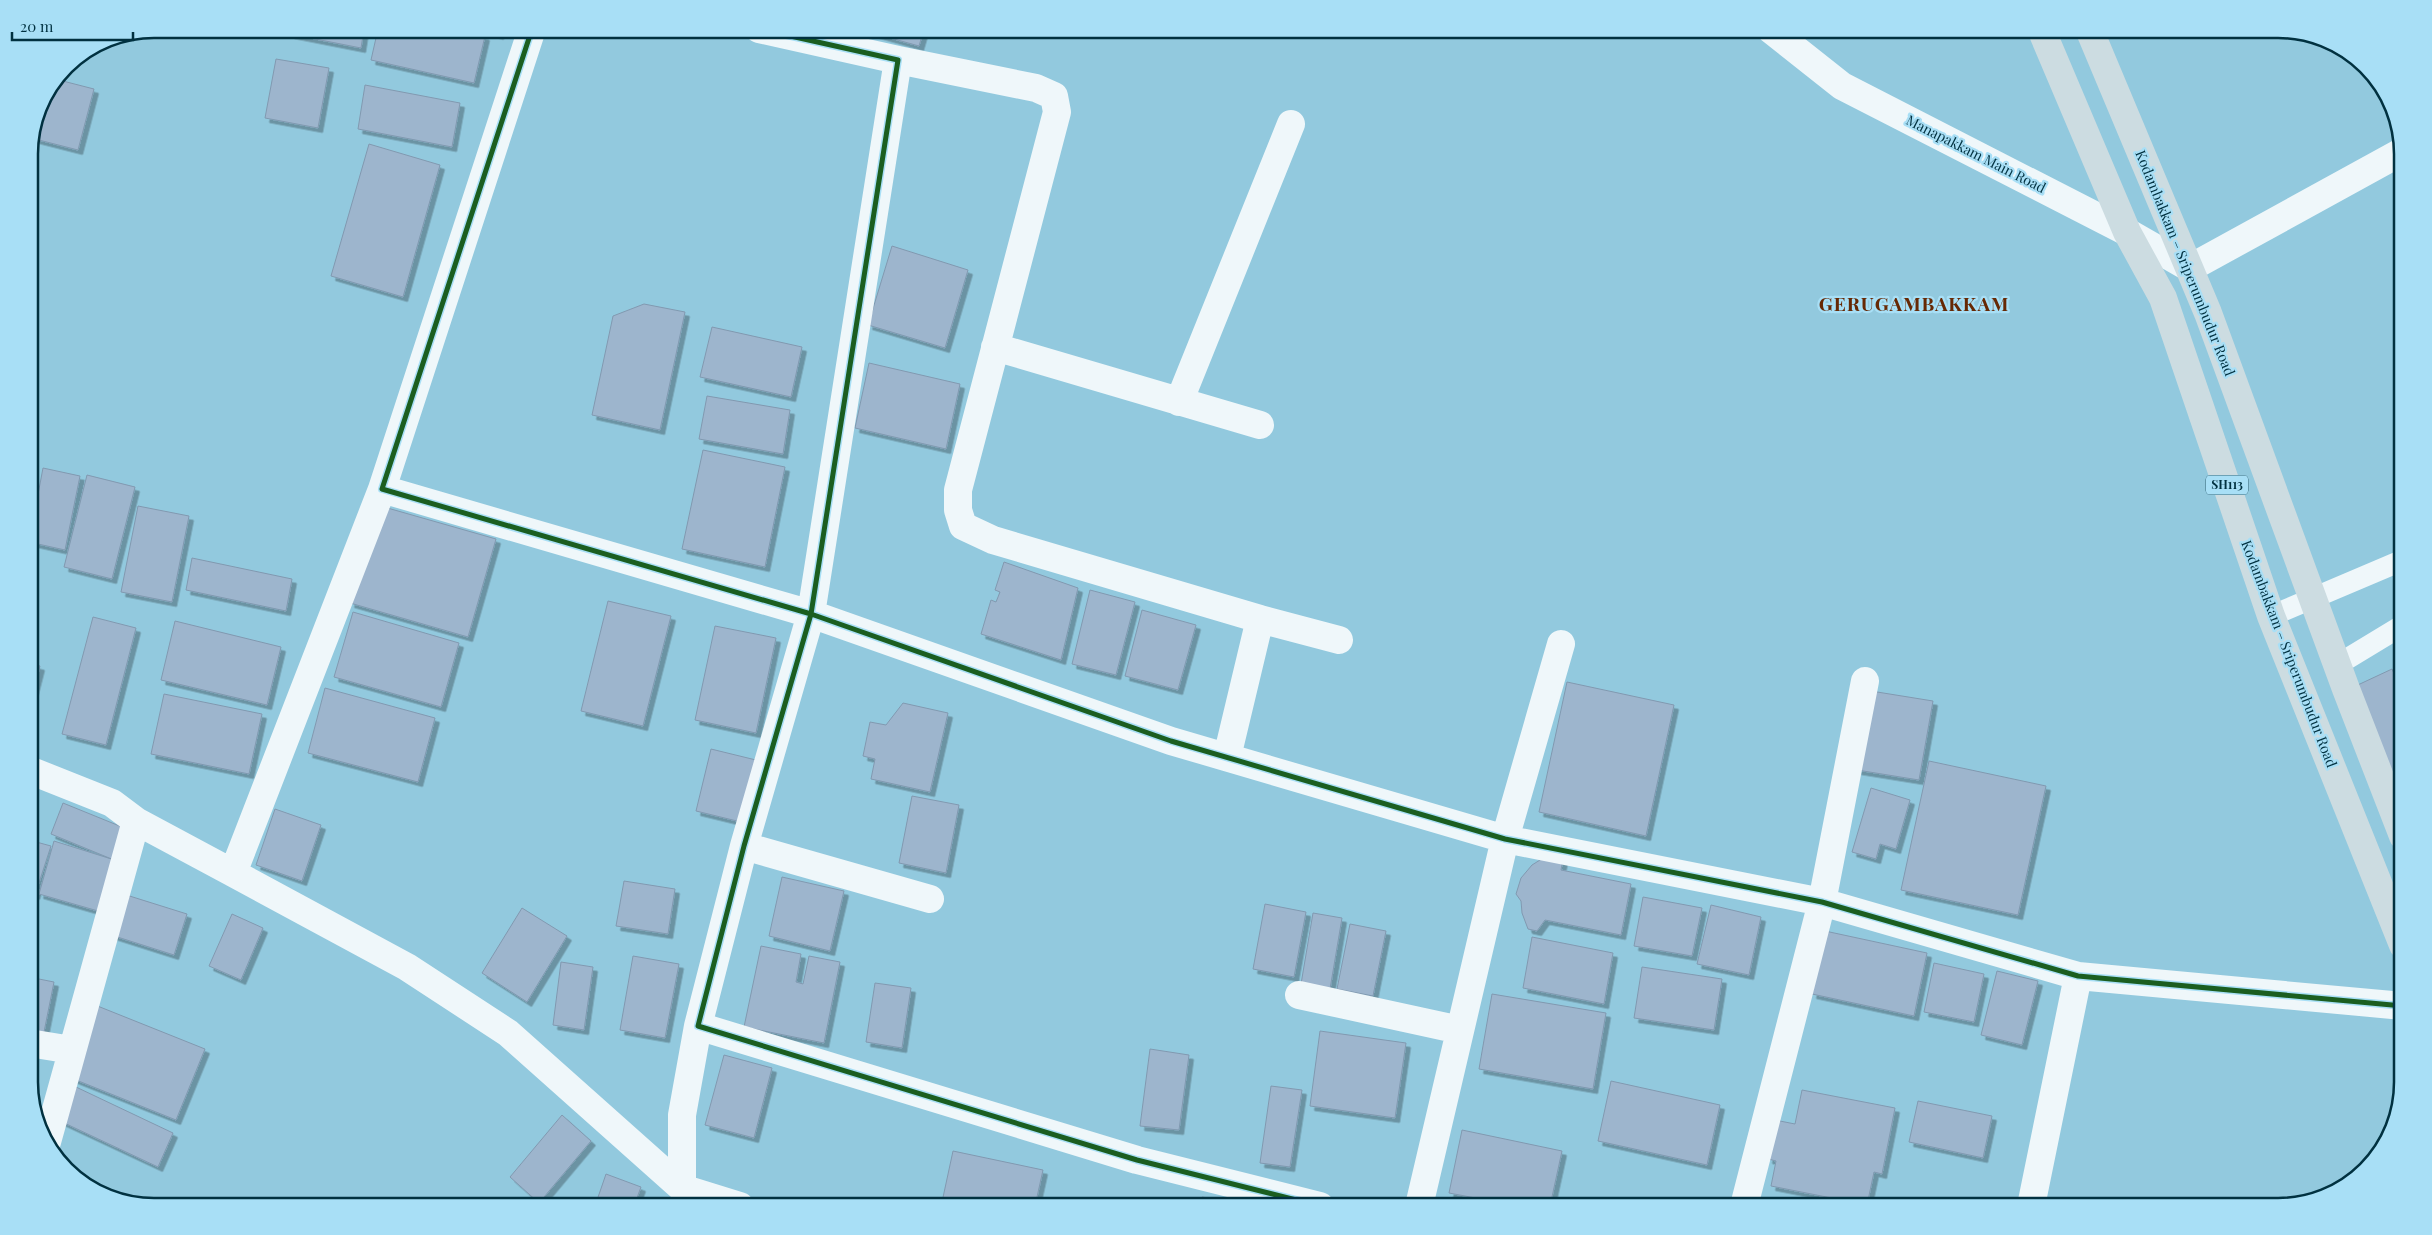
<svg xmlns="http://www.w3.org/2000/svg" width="2432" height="1235" font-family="'Playfair Display',serif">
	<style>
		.building { fill: #9db5cd; stroke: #8199b0; filter: url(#shadow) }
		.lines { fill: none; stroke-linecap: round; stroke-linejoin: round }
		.service { stroke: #eff7fa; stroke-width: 21 }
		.minor { stroke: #eff7fa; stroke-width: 28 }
		.secondary { stroke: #eff7fa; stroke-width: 28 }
		.primary { stroke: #ccdce1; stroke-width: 28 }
		.cycleway-casing { stroke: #a8dff6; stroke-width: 8 }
		.cycleway { stroke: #1b5e20; stroke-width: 5 }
		.labels { text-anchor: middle; stroke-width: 4.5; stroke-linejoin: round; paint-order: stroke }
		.shield { fill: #a8dff6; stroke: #336577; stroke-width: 1 }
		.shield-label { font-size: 12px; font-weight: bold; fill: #013140 }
		.street-label { font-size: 14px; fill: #013140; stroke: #a8dff6 }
		.district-label { font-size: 19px; font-weight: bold; letter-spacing: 1px; fill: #662804; stroke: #a8dff6 }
		.rim { fill: none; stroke: #013140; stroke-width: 2.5 }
	</style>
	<defs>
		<filter id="shadow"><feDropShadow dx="4.5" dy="4.5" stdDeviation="0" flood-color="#0004"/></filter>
	</defs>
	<rect width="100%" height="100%" fill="#92c9de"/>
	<path class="building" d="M291 29H364L361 48 290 34Z
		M378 29H454L485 36 474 83 371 60Z
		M479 29H501L499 35Z
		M858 29H924L919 46Z
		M276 59 329 68 318 128 265 118Z
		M55 79 94 89 78 150 31 138 41 99Z
		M365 85 460 103 452 147 358 129Z
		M369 144 440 165 403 297 331 276Z
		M892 246 968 270 945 348 868 325Z
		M644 304 685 312 660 430 592 415 613 316Z
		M712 327 802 347 791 397 700 377Z
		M869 363 960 384 946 449 855 428Z
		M707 396 790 410 783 454 699 439Z
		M703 450 785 467 765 567 682 549Z
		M43 468 80 476 65 550 29 542Z
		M87 475 135 487 112 579 64 567Z
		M377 505 496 539 468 637 350 603Z
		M138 506 189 516 172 602 121 592Z
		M192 558 292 579 286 611 186 590Z
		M1004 562 1078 588 1061 660 981 634 991 600 996 602 1000 592 995 590Z
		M1090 590 1135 602 1116 675 1072 664Z
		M608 601 671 616 643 726 581 711Z
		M1142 610 1196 625 1178 690 1125 676Z
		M353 612 459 643 441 707 334 677Z
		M93 617 136 628 106 745 62 734Z
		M175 621 281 647 267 705 161 680Z
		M715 626 776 638 756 733 695 720Z
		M29 663 40 666 29 709Z
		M2392 669 2403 694V810L2347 690Z
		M1567 682 1674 705 1646 836 1539 812Z
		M325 688 435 718 418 782 308 753Z
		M1871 691 1933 701 1919 780 1857 770Z
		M164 694 262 714 249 774 151 754Z
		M903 703 948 713 930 792 871 779 875 759 863 756 870 722 886 725Z
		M711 749 756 760 741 822 696 811Z
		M1929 761 2046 786 2018 915 1901 890Z
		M1871 788 1910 800 1896 849 1880 844 1876 859 1852 852Z
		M912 796 959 805 946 873 899 863Z
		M63 803 127 829 114 860 51 834Z
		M275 809 321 825 302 881 256 865Z
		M29 840 51 846 35 895 29 893Z
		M54 841 121 862 105 913 39 894Z
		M1548 855 1563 859 1561 870 1631 884 1621 935 1545 920 1537 931 1528 929 1522 913 1521 901 1516 894 1521 878 1532 865Z
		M782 877 844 891 830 951 769 936Z
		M624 881 675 889 668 934 616 926Z
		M120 893 187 914 174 955 108 934Z
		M1643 897 1702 908 1692 956 1634 946Z
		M1265 904 1306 912 1294 977 1253 969Z
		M1711 905 1761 917 1749 975 1697 964Z
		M522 908 567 936 527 1002 482 973Z
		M1313 913 1342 918 1330 989 1301 984Z
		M232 914 263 928 241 980 209 966Z
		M1350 924 1386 931 1373 996 1337 989Z
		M1825 931 1927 953 1914 1016 1812 994Z
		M1532 937 1613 953 1604 1004 1523 988Z
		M761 946 801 954 796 982 803 984 809 956 840 962 824 1043 744 1027Z
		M633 956 679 964 665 1038 620 1030Z
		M561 962 593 967 584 1030 553 1025Z
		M1934 963 1984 974 1974 1022 1924 1012Z
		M1642 967 1722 979 1714 1030 1634 1018Z
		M1997 971 2038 981 2022 1045 1981 1035Z
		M29 977 54 982 43 1037 29 1034Z
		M875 983 911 988 902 1048 866 1042Z
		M1492 994 1606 1013 1593 1089 1479 1069Z
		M95 1005 205 1049 176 1120 66 1076Z
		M1320 1031 1406 1043 1395 1118 1310 1106Z
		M1150 1049 1189 1055 1179 1130 1140 1126Z
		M724 1055 772 1068 754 1138 705 1125Z
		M1611 1081 1720 1105 1707 1165 1598 1141Z
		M1271 1086 1302 1090 1290 1167 1260 1163Z
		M76 1087 173 1133 158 1167 60 1121Z
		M1802 1090 1895 1108 1882 1174 1874 1172 1867 1205 1771 1186 1776 1161 1768 1159 1775 1120 1795 1124Z
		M1918 1101 1992 1116 1983 1158 1909 1142Z
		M562 1115 591 1141 539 1203 510 1177Z
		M1462 1130 1562 1151 1550 1206H1518L1449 1193Z
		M953 1151 1043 1170 1035 1206H948L942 1202Z
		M606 1174 641 1187 634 1206H595Z
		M1202 1197 1234 1202 1233 1206H1201Z
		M1247 1202 1270 1206H1246Z"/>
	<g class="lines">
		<path class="service" d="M2271 616 2403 560
			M2337 665 2403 625"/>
		<path class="minor" d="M532 29 382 489 811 614 1171 741 1505 839 1822 902 2078 976 2403 1006
			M759 29 898 60 811 614 744 846 698 1026 1137 1160 1320 1206
			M898 60 1036 88 1054 96 1057 112 958 490V510L963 526 993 540 1260 619 1227 757
			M2190 268 2403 151
			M995 347 1260 425
			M1179 402 1291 124
			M1260 619 1339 640
			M29 770 112 803 136 821 233 873 382 489
			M744 846 930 899
			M233 873 407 967 508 1033 682 1188 740 1206
			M1299 995 1460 1030
			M29 1043 72 1050
			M47 1142 136 821
			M682 1188V1115L698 1026
			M1419 1206 1505 839 1561 644
			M1744 1206 1822 902 1865 681
			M2031 1206 2078 976"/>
		<path class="secondary" d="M1770 29 1842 86 2127 232 2190 268"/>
		<path class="primary" d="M2041 29 2127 232 2163 298 2271 616 2403 945
			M2089 29 2208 313 2346 689 2403 836"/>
		<defs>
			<path id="cycleway" d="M532 29 382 489 811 614 1171 741 1505 839 1822 902 2078 976 2403 1006
				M759 29 898 60 811 614 744 846 698 1026 1137 1160 1320 1206"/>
		</defs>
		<use href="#cycleway" class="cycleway-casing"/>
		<use href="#cycleway" class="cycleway"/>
	</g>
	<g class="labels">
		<rect class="shield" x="2206" y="475.5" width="42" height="19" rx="4"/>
		<g class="shield-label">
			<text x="2227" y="489">SH113</text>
		</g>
		<g class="street-label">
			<text transform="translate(1976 154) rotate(27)" y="5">Manapakkam Main Road</text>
			<text transform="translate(2185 263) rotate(68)" y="5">Kodambakkam – Sriperumbudur Road</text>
			<text transform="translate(2289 654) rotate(69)" y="5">Kodambakkam – Sriperumbudur Road</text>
		</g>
		<g class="district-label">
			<text x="1914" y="311">GERUGAMBAKKAM</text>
		</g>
	</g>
	<path d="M0 0H2432V1235H0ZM154 38H2278A116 116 0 0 1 2394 154V1082A116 116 0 0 1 2278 1198H154A116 116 0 0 1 38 1082V154A116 116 0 0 1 154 38Z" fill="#a8dff6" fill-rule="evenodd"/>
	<path class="rim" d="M154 38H2278A116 116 0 0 1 2394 154V1082A116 116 0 0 1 2278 1198H154A116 116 0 0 1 38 1082V154A116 116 0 0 1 154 38Z"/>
	<path d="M12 32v8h121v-8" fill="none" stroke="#013140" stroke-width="2.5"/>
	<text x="20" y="32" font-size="15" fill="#013140" stroke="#a8dff6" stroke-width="4" paint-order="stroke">20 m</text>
</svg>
